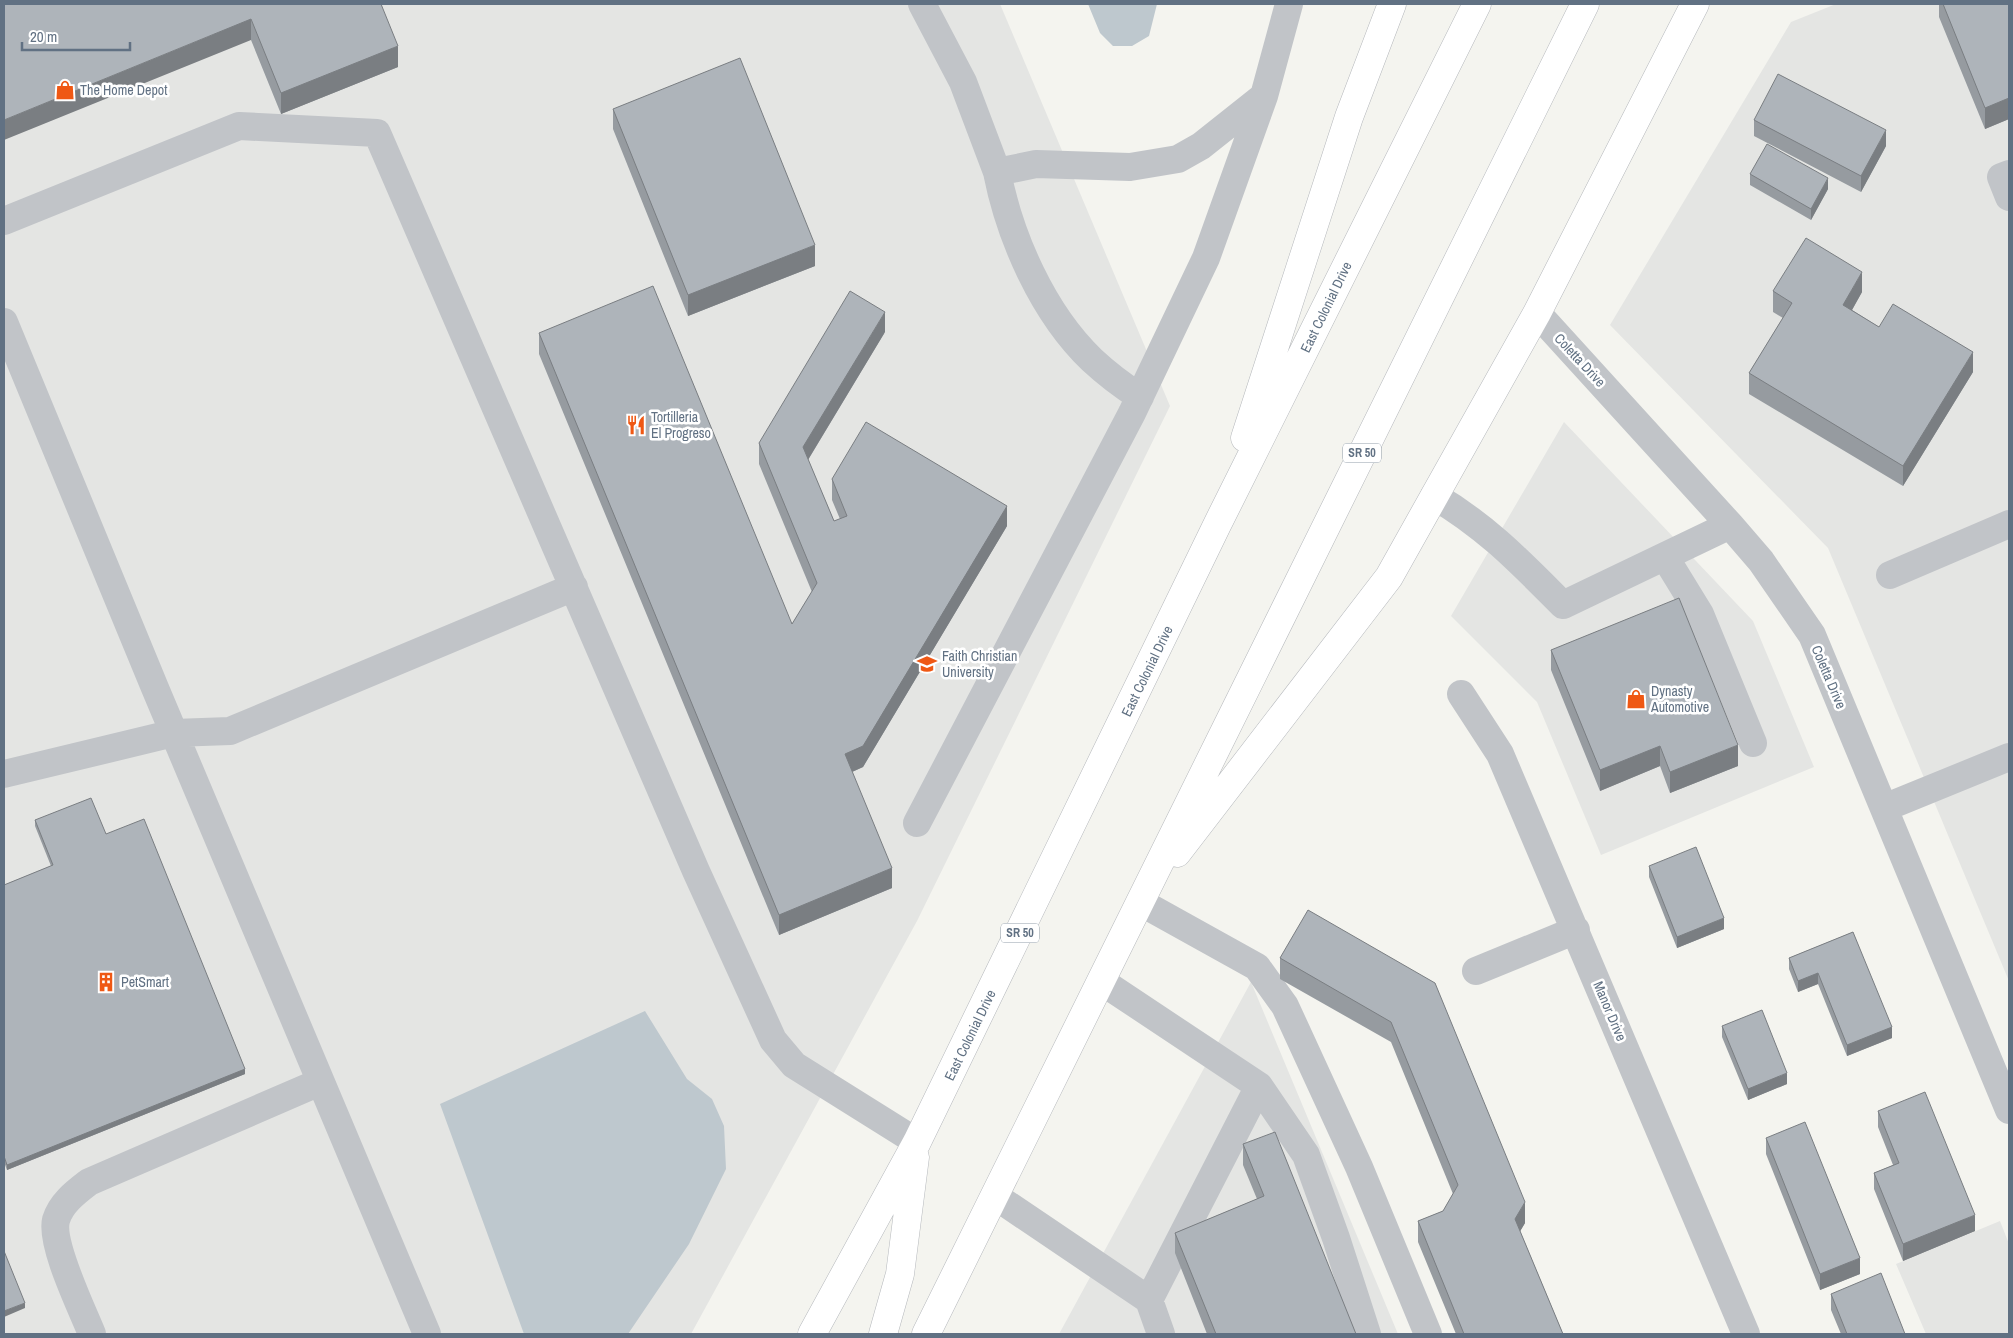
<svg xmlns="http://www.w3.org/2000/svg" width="2013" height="1338" font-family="'Archivo Narrow',sans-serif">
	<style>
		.built { fill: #e4e5e3 }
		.water { fill: #bec8ce }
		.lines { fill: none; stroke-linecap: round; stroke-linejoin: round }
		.highway-casing { stroke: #b5b8bc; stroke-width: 29 }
		.minor { stroke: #c1c4c8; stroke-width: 28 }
		.highway { stroke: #fff; stroke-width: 28 }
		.wall { fill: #969ba0 }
		.shaded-wall { fill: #7a7e82 }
		.building { fill: #aeb4ba; stroke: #7a7e82 }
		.labels { text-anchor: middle; stroke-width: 5; stroke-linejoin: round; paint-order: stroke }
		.shield { fill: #fff; stroke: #909ca8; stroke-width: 1 }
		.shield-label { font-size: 12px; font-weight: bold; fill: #617183 }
		.poi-label { font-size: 14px; fill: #617183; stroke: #fff; text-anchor: start }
		.street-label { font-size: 14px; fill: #617183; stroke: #fff }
	</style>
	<rect width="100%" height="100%" fill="#f4f4ef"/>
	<path class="built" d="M4 4H1000L1170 406 917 921 691 1334H4Z
		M1836 4H2009V981L1828 548 1610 325 1791 22Z
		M1564 422 1753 621 1814 767 1601 855 1537 702 1451 616Z
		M1251 982 1398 1334H1059L1076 1303Z
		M2000 1221 2009 1244V1334H1926L1896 1264Z"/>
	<path class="water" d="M1088 4H1157L1149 36 1132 46H1113L1100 33Z
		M645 1011 687 1079 712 1099 724 1126 726 1169 689 1244 628 1334H524L440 1104Z"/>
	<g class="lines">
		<defs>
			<path id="highway" d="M1245 438 1349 117 1392 4
				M1177 853 1389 577 1537 313 1695 4
				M812 1334 917 1142 1217 525 1477 4
				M883 1334 900 1274 915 1157
				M926 1334 1585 4"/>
		</defs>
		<use href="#highway" class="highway-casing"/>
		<path class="minor" d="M922 4 963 82 997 172 1036 164 1130 167 1178 159 1201 146 1264 96
			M997 172C1010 238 1043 313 1092 360 1107 374 1123 386 1140 397
			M2009 174 2001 177 2009 197
			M4 221 239 126 377 133 696 871 773 1040 794 1065 917 1142
			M1537 313 1730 525 1761 561 1812 635 2009 1110
			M4 322 155 688 427 1334
			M1434 496C1486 526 1521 563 1563 605L1730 525
			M1665 557 1700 614 1753 743
			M1890 575 2009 524
			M1461 694 1500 754 1746 1334
			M4 774 174 733 230 731 574 587
			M1884 808 2009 757
			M917 823 1132 413 1206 258 1264 96 1289 4
			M1140 902 1257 967 1285 1006 1359 1167 1428 1334
			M1476 971 1576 930
			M1101 981 1259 1086 1306 1155 1336 1238 1367 1334
			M995 1196 1149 1300 1161 1334
			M1149 1300 1259 1086
			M92 1334C82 1309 50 1244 56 1220 61 1203 76 1192 89 1182L320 1082"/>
		<use href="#highway" class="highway"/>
	</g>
	<path class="wall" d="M4 4H381L398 67 281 114 251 40Z
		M1939 4H2009V119L1985 129 1939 17Z
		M613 109 815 266 688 316 613 129Z
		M1754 120 1886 146 1861 192 1754 136Z
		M1750 174 1828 189 1811 220 1750 185Z
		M1773 291 1862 292 1852 310 1879 327 1973 372 1903 486 1749 394V373L1783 318 1773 312Z
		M885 332 808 460 834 521 840 519 832 500V479L1007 526 863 767 852 772 892 888 779 935 539 354V333L792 624 812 592 759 464V443Z
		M1551 650 1738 766 1670 793 1660 766 1600 791 1551 670Z
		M35 820 106 834 245 1074 7 1170 4 1162V885L51 866 35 826Z
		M1649 866 1724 929 1677 948 1649 877Z
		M1853 932 1892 1038 1847 1056 1818 984 1798 992 1789 969V958Z
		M1280 958 1435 983 1525 1223 1520 1231 1563 1334H1456L1418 1242V1221L1443 1211 1453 1194 1391 1042 1280 979Z
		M1722 1026 1787 1084 1748 1100 1722 1037Z
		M1878 1111 1975 1231 1903 1261 1874 1189V1173L1893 1165 1878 1127Z
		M1766 1138 1860 1274 1820 1290 1766 1154Z
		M1243 1144 1356 1334H1207L1175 1253V1233L1257 1199 1243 1165Z
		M1831 1294 1905 1334H1841L1831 1310Z"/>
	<path class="shaded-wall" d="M251 19V40L4 140V120Z
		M398 46V67L281 114V93Z
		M2009 98V119L1985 129V108Z
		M1886 130V146L1861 192V176Z
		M1828 178V189L1811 220V209Z
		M815 245V266L688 316V295Z
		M1862 272V292L1843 326V305Z
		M885 312V332L803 468V447Z
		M1973 352V372L1903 486V466Z
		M1007 506V526L863 767 845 775V754Z
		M1738 745V766L1670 793V772Z
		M1660 746V766L1600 791V770Z
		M892 868V888L779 935V915Z
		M1724 918V929L1677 948V937Z
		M1818 973V984L1798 992V981Z
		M1892 1027V1038L1847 1056V1045Z
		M245 1069V1074L7 1170V1165Z
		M1787 1073V1084L1748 1100V1089Z
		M1525 1202V1223L1515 1240V1219Z
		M1975 1215V1231L1903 1261V1244Z
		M1860 1258V1274L1820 1290V1274Z
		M25 1303V1308L4 1317V1311Z"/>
	<path class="building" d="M4 4H381L398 46 281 93 251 19 4 120Z
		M1943 4H2009V98L1985 108Z
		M740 58 815 245 688 295 613 109Z
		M1778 74 1886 130 1861 176 1754 120Z
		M1767 144 1828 178 1811 209 1750 174Z
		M1806 238 1862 272 1843 305 1879 327 1893 304 1973 352 1903 466 1749 373 1792 303 1773 291Z
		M653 286 792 624 817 583 759 443 850 291 885 312 803 447 834 521 847 516 832 479 866 422 1007 506 863 746 845 754 892 868 779 915 539 333Z
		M1679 598 1738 745 1670 772 1660 746 1600 770 1551 650Z
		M91 798 106 834 144 819 245 1069 7 1165 4 1156V885L53 865 35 820Z
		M1696 847 1724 918 1677 937 1649 866Z
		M1308 910 1435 983 1525 1202 1515 1219 1563 1334H1464L1418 1221 1443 1211 1458 1185 1391 1022 1280 958Z
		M1853 932 1892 1027 1847 1045 1818 973 1798 981 1789 958Z
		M1762 1010 1787 1073 1748 1089 1722 1026Z
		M1925 1092 1975 1215 1903 1244 1874 1173 1899 1163 1878 1111Z
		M1805 1122 1860 1258 1820 1274 1766 1138Z
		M1275 1132 1356 1334H1216L1175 1233 1264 1196 1243 1144Z
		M4 1251 25 1303 4 1311Z
		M1881 1273 1905 1334H1847L1831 1294Z"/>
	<defs>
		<symbol id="shop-bare" viewBox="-9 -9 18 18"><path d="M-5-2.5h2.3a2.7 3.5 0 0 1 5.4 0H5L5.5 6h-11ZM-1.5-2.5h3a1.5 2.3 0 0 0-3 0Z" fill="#ef5814" stroke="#fff" stroke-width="2.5" paint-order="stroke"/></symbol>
		<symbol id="restaurant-bare" viewBox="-9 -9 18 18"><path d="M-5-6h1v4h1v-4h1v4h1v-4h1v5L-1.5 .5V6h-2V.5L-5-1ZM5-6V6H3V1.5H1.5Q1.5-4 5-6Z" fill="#ef5814" stroke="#fff" stroke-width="2.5" paint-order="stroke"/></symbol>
		<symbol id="university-bare" viewBox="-9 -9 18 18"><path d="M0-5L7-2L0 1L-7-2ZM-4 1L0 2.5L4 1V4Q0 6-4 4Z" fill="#ef5814" stroke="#fff" stroke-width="2.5" paint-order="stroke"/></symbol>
		<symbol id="building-bare" viewBox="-9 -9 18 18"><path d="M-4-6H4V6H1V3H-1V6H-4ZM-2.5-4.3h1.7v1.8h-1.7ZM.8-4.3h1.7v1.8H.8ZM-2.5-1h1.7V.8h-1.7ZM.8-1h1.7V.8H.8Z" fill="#ef5814" stroke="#fff" stroke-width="2.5" paint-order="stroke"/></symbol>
	</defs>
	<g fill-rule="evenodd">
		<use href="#shop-bare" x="51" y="76" width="28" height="28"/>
		<use href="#restaurant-bare" x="622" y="411" width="28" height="28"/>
		<use href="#university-bare" x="913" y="650" width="28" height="28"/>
		<use href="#shop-bare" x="1622" y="685" width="28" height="28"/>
		<use href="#building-bare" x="92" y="968" width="28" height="28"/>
	</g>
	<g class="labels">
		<g class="shield">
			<rect x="1343" y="443.5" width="38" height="19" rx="4"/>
			<rect x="1001" y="923.5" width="38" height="19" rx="4"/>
		</g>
		<g class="shield-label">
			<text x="1362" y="457">SR 50</text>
			<text x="1020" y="937">SR 50</text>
		</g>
		<g class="poi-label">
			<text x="80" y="95">The Home Depot</text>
			<text x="651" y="422">Tortilleria<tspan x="651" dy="16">El Progreso</tspan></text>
			<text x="942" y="661">Faith Christian<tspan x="942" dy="16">University</tspan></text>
			<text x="1651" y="696">Dynasty<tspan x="1651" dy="16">Automotive</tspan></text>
			<text x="121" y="987">PetSmart</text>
		</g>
		<g class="street-label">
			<text transform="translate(1326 307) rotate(-64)" y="5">East Colonial Drive</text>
			<text transform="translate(1580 360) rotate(47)" y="5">Coletta Drive</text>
			<text transform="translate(1147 671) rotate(-64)" y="5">East Colonial Drive</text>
			<text transform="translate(1829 677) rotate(67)" y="5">Coletta Drive</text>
			<text transform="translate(1610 1011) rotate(67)" y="5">Manor Drive</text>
			<text transform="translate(970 1035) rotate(-64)" y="5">East Colonial Drive</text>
		</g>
	</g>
	<rect width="2013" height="1338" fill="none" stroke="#617183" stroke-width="10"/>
	<path d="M22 42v8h108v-8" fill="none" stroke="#617183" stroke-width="2.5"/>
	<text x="30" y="42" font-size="15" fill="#617183" stroke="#ffffff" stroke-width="4" paint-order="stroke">20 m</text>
</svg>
